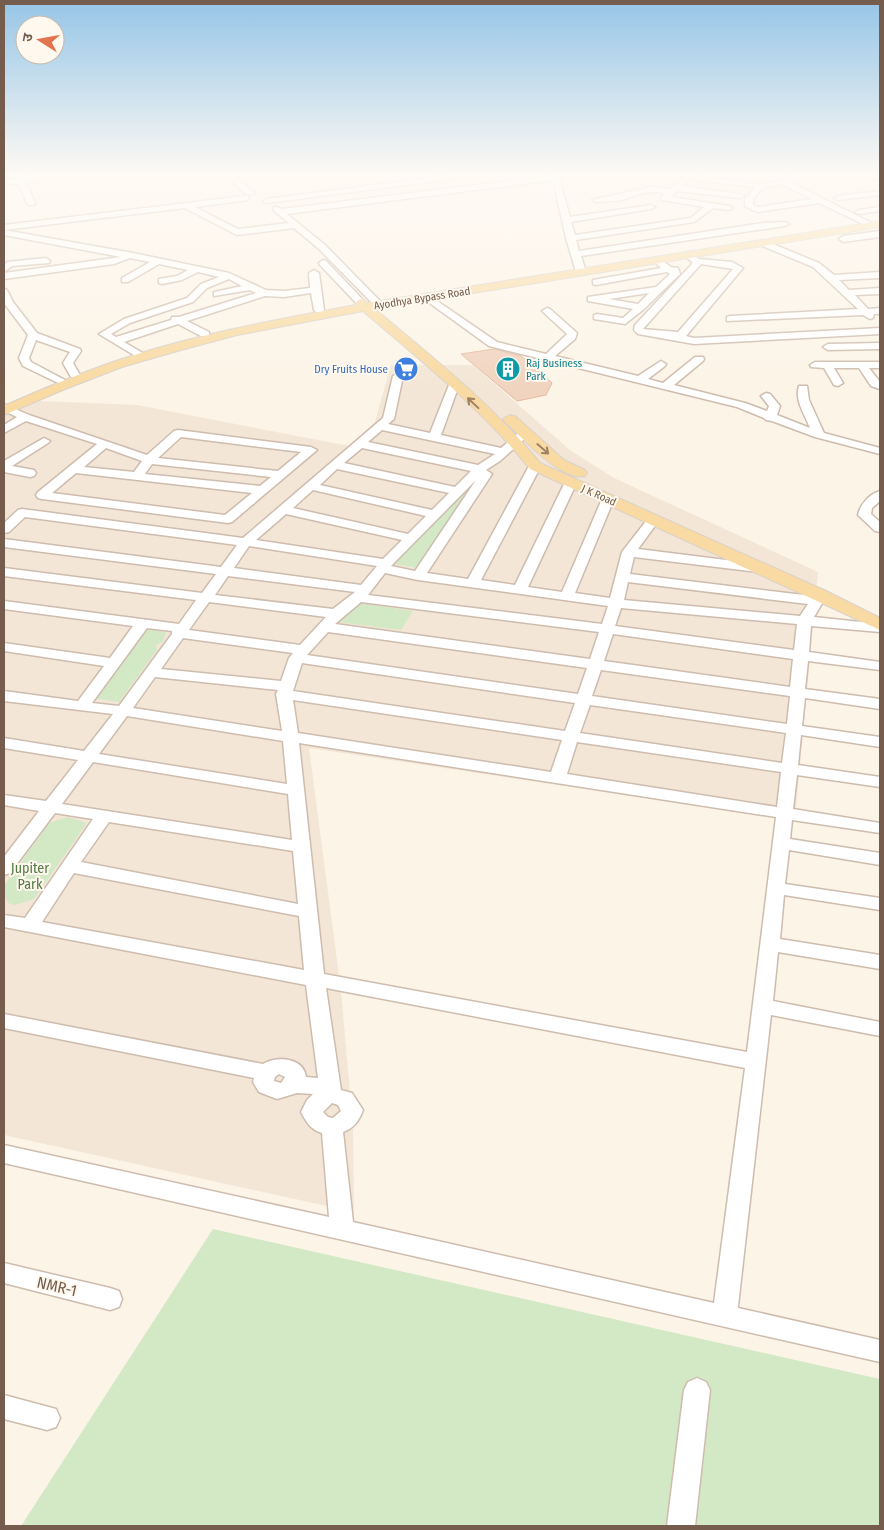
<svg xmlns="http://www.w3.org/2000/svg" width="884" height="1530" font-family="'Fira Sans Condensed','Noto Sans Devanagari',sans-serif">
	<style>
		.residential { fill: #f3e6d6 }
		.green { fill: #d3e9c6 }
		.building { fill: #f1d4c0; stroke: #e3bba0 }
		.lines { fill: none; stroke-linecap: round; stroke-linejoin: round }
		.minor-casing { stroke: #cebcae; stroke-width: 3 }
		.major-casing { stroke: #d8d1cd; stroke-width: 2 }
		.minor { fill: #fff; fill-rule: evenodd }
		.major { fill: #f8daa2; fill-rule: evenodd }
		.oneway { stroke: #9c8266 }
		.labels { text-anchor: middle; stroke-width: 4; stroke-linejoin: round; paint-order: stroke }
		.far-street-label { font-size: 11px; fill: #755c4c; stroke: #fef8ee }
		.far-culture-label { font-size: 11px; fill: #0d838f; stroke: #fef8ee; text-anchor: start }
		.far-shop-label { font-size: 11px; fill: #366cbe; stroke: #fef8ee; text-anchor: end }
		.park-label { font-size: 14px; fill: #537a44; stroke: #fef8ee }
		.near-street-label { font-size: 16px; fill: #755c4c; stroke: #fef8ee }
	</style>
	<rect width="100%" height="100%" fill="#fcf4e7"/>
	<path class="residential" d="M391 365H473L571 451 614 478 818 572 795 820 309 748 341 991 353 1127 354 1212 4 1135V407L16 400 137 405 349 446 375 422Z"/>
	<path class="green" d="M482 474 418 568 394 564Z
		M360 603 413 611 401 630 338 622Z
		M148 629 166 632 163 642 156 645 157 650 119 702 91 698 131 645 141 638 140 633Z
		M68 817 87 823 34 899 15 905 8 903 4 895V886L49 823Z
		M213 1229 880 1379V1526H21Z"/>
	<path class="building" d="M494 349 521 356 552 383 546 395 517 401 461 354Z"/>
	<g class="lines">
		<defs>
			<path id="minor" d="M38 173H46L48 177 26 182 35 203 34 205H28L18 183 4 184V180L39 175Z
				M222 173H231L255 193 248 195Z
				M466 173H487L483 175 267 203 263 201 267 199Z
				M555 173 564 174 560 182 570 217 651 205 655 207 651 209 571 222 575 235 691 218 704 207 662 200 661 198 665 193C647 191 643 193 628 198 618 202 606 201 596 202L592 200 651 187 670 189 687 175 759 184 785 180 870 222 863 224 819 203 757 212 745 206V199L755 187 689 179 682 186 740 194 744 196 740 198 677 191 671 197 729 206 733 208 729 210 713 208 694 222 576 240 579 251 763 223 785 222 789 224 785 226 581 256 586 272 581 275 576 272 566 238 553 180 287 214 325 245 378 299 380 301 375 304 372 303 319 249 294 228 237 235 185 208 4 230 133 253 229 273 266 290 284 291 310 288 309 273 314 270 319 273 324 310 322 312H316L314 310 311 293 284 297 265 296 187 321 209 332V336H201L178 324 124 342 141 352 142 354 137 357 99 334 124 319 187 298 201 284 219 277 198 272 182 280 162 284 159 283V279L177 276 188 270 159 264 128 282H122V278L150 262 130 258 114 264 4 279V273L121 257 4 235V225L245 196H248V200L195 207 238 229 289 223 274 211V207H277L282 209 556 175ZM781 184 812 199 758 207 753 205V199L763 188ZM229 279 242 286 214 292V296L250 290 256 293 179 317H172L171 320 116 337 111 334 130 323 193 302 207 288Z
				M783 173 880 175V179L787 175Z
				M880 191V195L838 200 834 198 838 196Z
				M880 207V211L859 214 855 212 859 210Z
				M880 231V237L843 242 839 239 843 236Z
				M763 240 819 263 834 275 880 272V278L839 280 849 290 880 288V294L855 295 868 309 880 308V314H874L873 318 870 319 863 315 727 321V317L730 316 858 309 813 267 760 245 759 243Z
				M688 252 699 259 732 262 743 268 686 336 694 338 880 328V334L694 344 638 334 634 330 635 325 692 264V262L684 255ZM701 264 733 269 678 332 643 329Z
				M657 257 671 267 678 268 680 274 644 309 625 324 594 319V315L597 314 623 318 633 309 588 301V297L656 287 670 274 667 272 596 285 593 284V280L661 268 653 260ZM649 293 638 304 609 299Z
				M46 258 50 261 49 263 12 266 4 272V265L7 262Z
				M323 260 326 261 364 301V305H358L320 265 319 263Z
				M4 289 7 290 13 302 37 333 80 349 81 351 73 363 80 375 79 377H71L63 363 70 352 36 340 29 358 31 362 65 380 60 383 56 382 23 366 19 358 28 335 4 303Z
				M427 294 497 342 546 354 567 334 542 311 547 308 550 309 577 333 575 339 555 356 638 376 661 361 666 364 665 366 648 379 663 383 695 357H703L704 359 703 361 674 385 745 403 767 411 769 406 761 396 766 393 770 394 780 406 777 415 810 428C805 415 794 399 799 386H807L809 400 824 433 880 448V454L815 437 772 421 766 420 764 418 737 407 489 346 424 299V295Z
				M880 343V349L828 350 823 347 828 344Z
				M815 362H880V368H869L880 382V389L871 386 859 368H834L843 383 838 386 834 385 824 368 811 367 810 365Z
				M398 373 403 376 394 419 388 424 430 433 449 385 454 382 459 385 441 435 501 448 521 431 525 430 531 433 500 461 486 470 492 474 427 573 468 579 529 466 535 462 541 466 481 580 515 585 565 482 571 478 577 482 528 587 562 592 602 499 608 495 614 499 575 593 610 598 622 552 650 516 654 515 660 519 638 549 758 564 765 568 758 572 634 557 630 574 812 596 815 592 820 591 827 595 814 617 880 624V632L811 626 809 652 880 662V670L808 661 805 689 880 699V709L805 698 802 726 880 737V747L801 735 798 765 880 777V787L797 775 793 809 880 823V833L792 820 790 839 880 853V865L789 850 785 884 880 898V910L784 895 780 939 880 955V969L778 952 773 1001 880 1022V1036L771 1015 738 1306V1308L880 1340V1362L4 1163V1145L329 1217 322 1133C310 1129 307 1123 301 1112L307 1100 313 1094 297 1093 277 1099 259 1092 253 1082 254 1078 4 1028V1014L263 1064C277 1055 304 1058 306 1077L318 1078 306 985 4 927V915L25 918 93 819 55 813 10 873 4 875V857L39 811 4 805V795L46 801 78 760 4 748V738L84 751 113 714 4 701V691L78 701 104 666 4 651V643L110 658 133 626 4 609V601L179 624 196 600 4 576V568L202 593 216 574 4 547V539L221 567 237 545 25 517 9 532 4 533V523L18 510 22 509 243 538 383 418 393 376ZM382 430 495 454 478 465 368 442ZM362 448 471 471 455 487 344 463ZM337 469 449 493 432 510 320 485ZM476 480 415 571 391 566ZM313 490 426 516 408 534 293 508ZM286 514 402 540 383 559 256 540ZM249 546 377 566 361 585 234 568ZM385 573 418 580 608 606 602 624 368 595ZM228 576 355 592 333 609 215 595ZM628 582 808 604 800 616 624 600ZM209 602 326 617 300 645 189 630ZM361 602 599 632 590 659 335 624ZM621 608 797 624 794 650 615 626ZM147 628 172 631V634L119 706 92 703ZM328 632 587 668 578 694 307 655ZM613 634 793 659 790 687 604 661ZM183 638 293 653 289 658 281 681 161 669ZM302 663 575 703 565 731 293 691ZM601 670 790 696 787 724 592 696ZM155 677 278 690 276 694 282 731 133 708ZM293 700 562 740 551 772 298 733ZM590 705 786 733 782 763 580 733ZM127 716 283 741 287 784 99 754ZM577 742 781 772 777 807 567 774ZM299 743 776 817 747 1052 324 974ZM93 762 288 794 292 840 62 804ZM109 822 293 851 298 904 81 862ZM74 873 299 916 304 970 42 922ZM326 988 745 1068 714 1303 353 1222 343 1132C354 1128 359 1121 363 1110L352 1093 341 1090ZM279 1074 285 1077 281 1083 274 1081 275 1077ZM332 1103 338 1105 341 1111 333 1118 328 1117 323 1112Z
				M4 404 29 415 147 455 174 431 178 430 311 447 317 450 232 522 228 523 42 499 38 498 36 495 38 492 97 444 26 421 4 433V425L17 417 4 411ZM181 437 301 452 278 471 158 458ZM106 448 142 461 134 472 84 467ZM152 464 271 477 260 486 145 474ZM76 473 252 493 225 515 52 493Z
				M44 438 50 441 48 443 12 466 34 470 36 473 34 476 30 477 4 472V461Z
				M880 491V501L872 508 871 514 880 522V532L875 531 858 515C860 505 869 494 880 491Z
				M4 1263 110 1288 119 1291 122 1299 119 1307 110 1310 4 1283Z
				M697 1378 706 1382 710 1390 695 1526H667L684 1390 688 1382Z
				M4 1395 56 1409 60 1418 56 1427 47 1430 4 1419Z"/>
			<path id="major" d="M880 221V227L375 309C432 357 493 405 540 463L826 591 880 618V630L530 469C482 409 420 360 363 311L237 335 181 350 122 367 65 389 4 415V406C40 390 76 375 113 362 192 335 274 320 356 305L357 301 361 299 368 303Z
				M510 415 515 416 564 460 585 470 587 473 585 476C562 482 522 437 505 422L503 419Z"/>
		</defs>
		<use href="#minor" class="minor-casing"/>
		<use href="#major" class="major-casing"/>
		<use href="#minor" class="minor"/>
		<use href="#major" class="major"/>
	</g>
	<defs><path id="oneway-shaft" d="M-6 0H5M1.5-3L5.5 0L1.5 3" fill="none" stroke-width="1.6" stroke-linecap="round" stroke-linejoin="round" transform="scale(1.25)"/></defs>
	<g class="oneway">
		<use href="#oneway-shaft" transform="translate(473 403) rotate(-137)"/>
		<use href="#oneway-shaft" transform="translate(543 449) rotate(41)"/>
	</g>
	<linearGradient id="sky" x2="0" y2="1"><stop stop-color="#96c5e7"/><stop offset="0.45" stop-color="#fefaf4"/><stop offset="1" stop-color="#fefaf4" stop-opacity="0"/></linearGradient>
	<rect width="884" height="387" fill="url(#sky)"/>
	<defs>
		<symbol id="supermarket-disc" viewBox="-11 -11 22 22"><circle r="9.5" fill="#3f7fe0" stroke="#fef8ee"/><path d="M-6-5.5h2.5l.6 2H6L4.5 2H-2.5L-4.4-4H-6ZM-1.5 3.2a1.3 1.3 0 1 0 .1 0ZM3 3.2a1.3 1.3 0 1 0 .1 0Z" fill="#fff"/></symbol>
		<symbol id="building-disc" viewBox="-11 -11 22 22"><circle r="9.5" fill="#0f9aa8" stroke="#fef8ee"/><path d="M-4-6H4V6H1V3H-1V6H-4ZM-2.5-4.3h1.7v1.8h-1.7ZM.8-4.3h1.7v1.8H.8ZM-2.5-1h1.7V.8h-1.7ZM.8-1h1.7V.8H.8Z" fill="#fff"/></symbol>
	</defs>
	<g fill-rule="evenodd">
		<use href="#supermarket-disc" x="392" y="355" width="28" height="28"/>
		<use href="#building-disc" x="494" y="355" width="28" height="28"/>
	</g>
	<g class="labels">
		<g class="far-street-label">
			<text transform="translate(422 298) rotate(-9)" y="4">Ayodhya Bypass Road</text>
			<text transform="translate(599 495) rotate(24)" y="4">J K Road</text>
		</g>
		<g class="far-culture-label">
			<text x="526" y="367">Raj Business<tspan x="526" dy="13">Park</tspan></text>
		</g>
		<g class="far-shop-label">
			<text x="388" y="373">Dry Fruits House</text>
		</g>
		<g class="park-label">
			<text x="30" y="873">Jupiter<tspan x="30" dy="16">Park</tspan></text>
		</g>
		<g class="near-street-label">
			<text transform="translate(57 1286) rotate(13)" y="6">NMR-1</text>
		</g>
	</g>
	<rect width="884" height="1530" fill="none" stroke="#755c4c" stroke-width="10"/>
	<g transform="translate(40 40) rotate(281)"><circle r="24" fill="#fef8ee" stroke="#c7baad"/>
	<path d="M0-4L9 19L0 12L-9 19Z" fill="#e27450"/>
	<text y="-8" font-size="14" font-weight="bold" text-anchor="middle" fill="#755c4c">उ</text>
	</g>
</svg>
